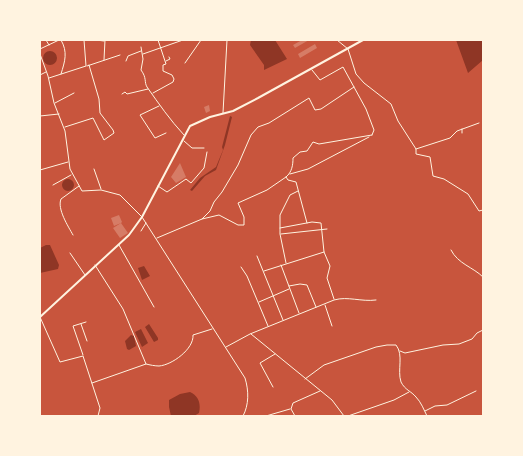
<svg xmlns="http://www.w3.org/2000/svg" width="523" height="456" font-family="'Source Sans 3',sans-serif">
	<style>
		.water { fill: #8f3625 }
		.building { fill: #d67c66 }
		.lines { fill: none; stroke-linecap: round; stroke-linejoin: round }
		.minor { stroke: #fff3e0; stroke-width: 1 }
		.trunk { stroke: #fff3e0; stroke-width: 2 }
	</style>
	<rect width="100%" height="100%" fill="#c8553d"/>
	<path class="water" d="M251 40H275L287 59 264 70V65L250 45Z
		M456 40H483V60L468 73Z
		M43 58a7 7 0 1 1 14 0a7 7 0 1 1-14 0Z
		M230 116 232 117 225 145 216 170 205 176 192 191 190 190 200 178 216 167 223 150 222 147Z
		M62 185a6 6 0 1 1 12 0a6 6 0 1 1-12 0Z
		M46 245H50L59 265 58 269 40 273V248Z
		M144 266 150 276 142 280 138 268Z
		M149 324 158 338V340L154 342 145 327Z
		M141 329 148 343 142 347 135 332Z
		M131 335 134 336 136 346 129 350 127 349 125 341Z
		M190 392C199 396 201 404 199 413L194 416H171L169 407V400L180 394Z"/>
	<path class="building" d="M302 40H309L295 48 293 45Z
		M315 44 317 48 300 58 298 54Z
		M209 105 210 111 206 113 204 107Z
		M180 163 186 177 176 183 171 177Z
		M119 215 122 222 121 223 128 233 120 238 113 228 121 223 114 226 111 218Z"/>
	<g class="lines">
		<path class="minor" d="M46 40 49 45
			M96 40 104 41
			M337 40 348 49 356 74 364 83 391 104 398 121 416 149V154L430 157 433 176 444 179 468 194 479 211 483 210
			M141 47 143 59 141 70C147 78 144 82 147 87 159 104 170 120 184 135
			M40 49 59 40
			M40 54 48 76 54 103 65 131 70 169 82 191 101 190 120 195 142 217 245 378C249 391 249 405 243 416
			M143 54 183 40
			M104 60 105 40
			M126 61 128 56 141 51
			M166 61 170 59 169 57
			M185 63 201 40
			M87 66 120 55
			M312 70 320 80 343 67 366 109 374 130 372 135
			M61 74C65 61 68 52 61 40
			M40 75 46 72
			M49 78 86 66 84 40
			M153 93 173 82 174 79 172 75 163 71V65L166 64 158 40
			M122 94 125 92 127 94 148 89
			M55 103 74 93
			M159 106 140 115 155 138 166 133
			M223 113 227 40
			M40 116 59 114
			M65 127 93 118 104 140 114 133 113 130 100 113 99 99 89 65
			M462 133V129
			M184 141 192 148H204
			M416 149 450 138 457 131 479 123
			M94 169 101 189
			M40 170 68 162
			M290 174 308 169 369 137
			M286 177 288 180 296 182 307 223
			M53 185 71 175
			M158 186 167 192 186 179 191 183 204 168 207 152
			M202 219 210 211 214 202 222 192 238 165 251 135 258 127 269 123 309 98 315 110 321 109 354 87
			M280 228 312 222 321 223 324 252 330 266 327 278 334 299
			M141 231 146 223
			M281 234 327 229
			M73 235C68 226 57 209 61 199L79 186
			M157 238 202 219 219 215 238 225H244V217L238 203 267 190 286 177C292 172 293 165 293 158L300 152 307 151 313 142 319 144 372 135
			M119 245 154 307
			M451 250C458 264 473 267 483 277
			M70 253 85 275
			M257 256 283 320
			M286 263 280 234V215L290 195 298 191
			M281 265 299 313
			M241 267 247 276 268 326
			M264 271 324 252
			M289 286 300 284 307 285 316 307
			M259 302 289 289
			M325 305 332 326
			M40 317 60 362 83 356 100 408 98 416
			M81 324 87 341
			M251 334 332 400 344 416
			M226 347 250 334 334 300C348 296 361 302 376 300
			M400 351 405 353 443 345 459 344 472 339 477 333 483 330
			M83 355 73 326 86 322
			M146 364C150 365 155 366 159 366 172 365 194 349 193 335L212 329
			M305 379 324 365 376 347 387 345H396C404 355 397 370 401 382 405 390 411 391 416 397 421 402 424 410 427 416
			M92 383 146 364 123 309 95 265
			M273 387 260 363 275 354
			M425 411 435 406 447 405 476 391
			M266 416 290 409
			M295 416 291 409 293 403 320 391
			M348 416 394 400 409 392"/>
		<path class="trunk" d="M40 317 129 235 142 217 190 126 210 117 233 111 258 98 363 40"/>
	</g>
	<rect width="523" height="456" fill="none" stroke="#fff3e0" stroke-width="82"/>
</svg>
